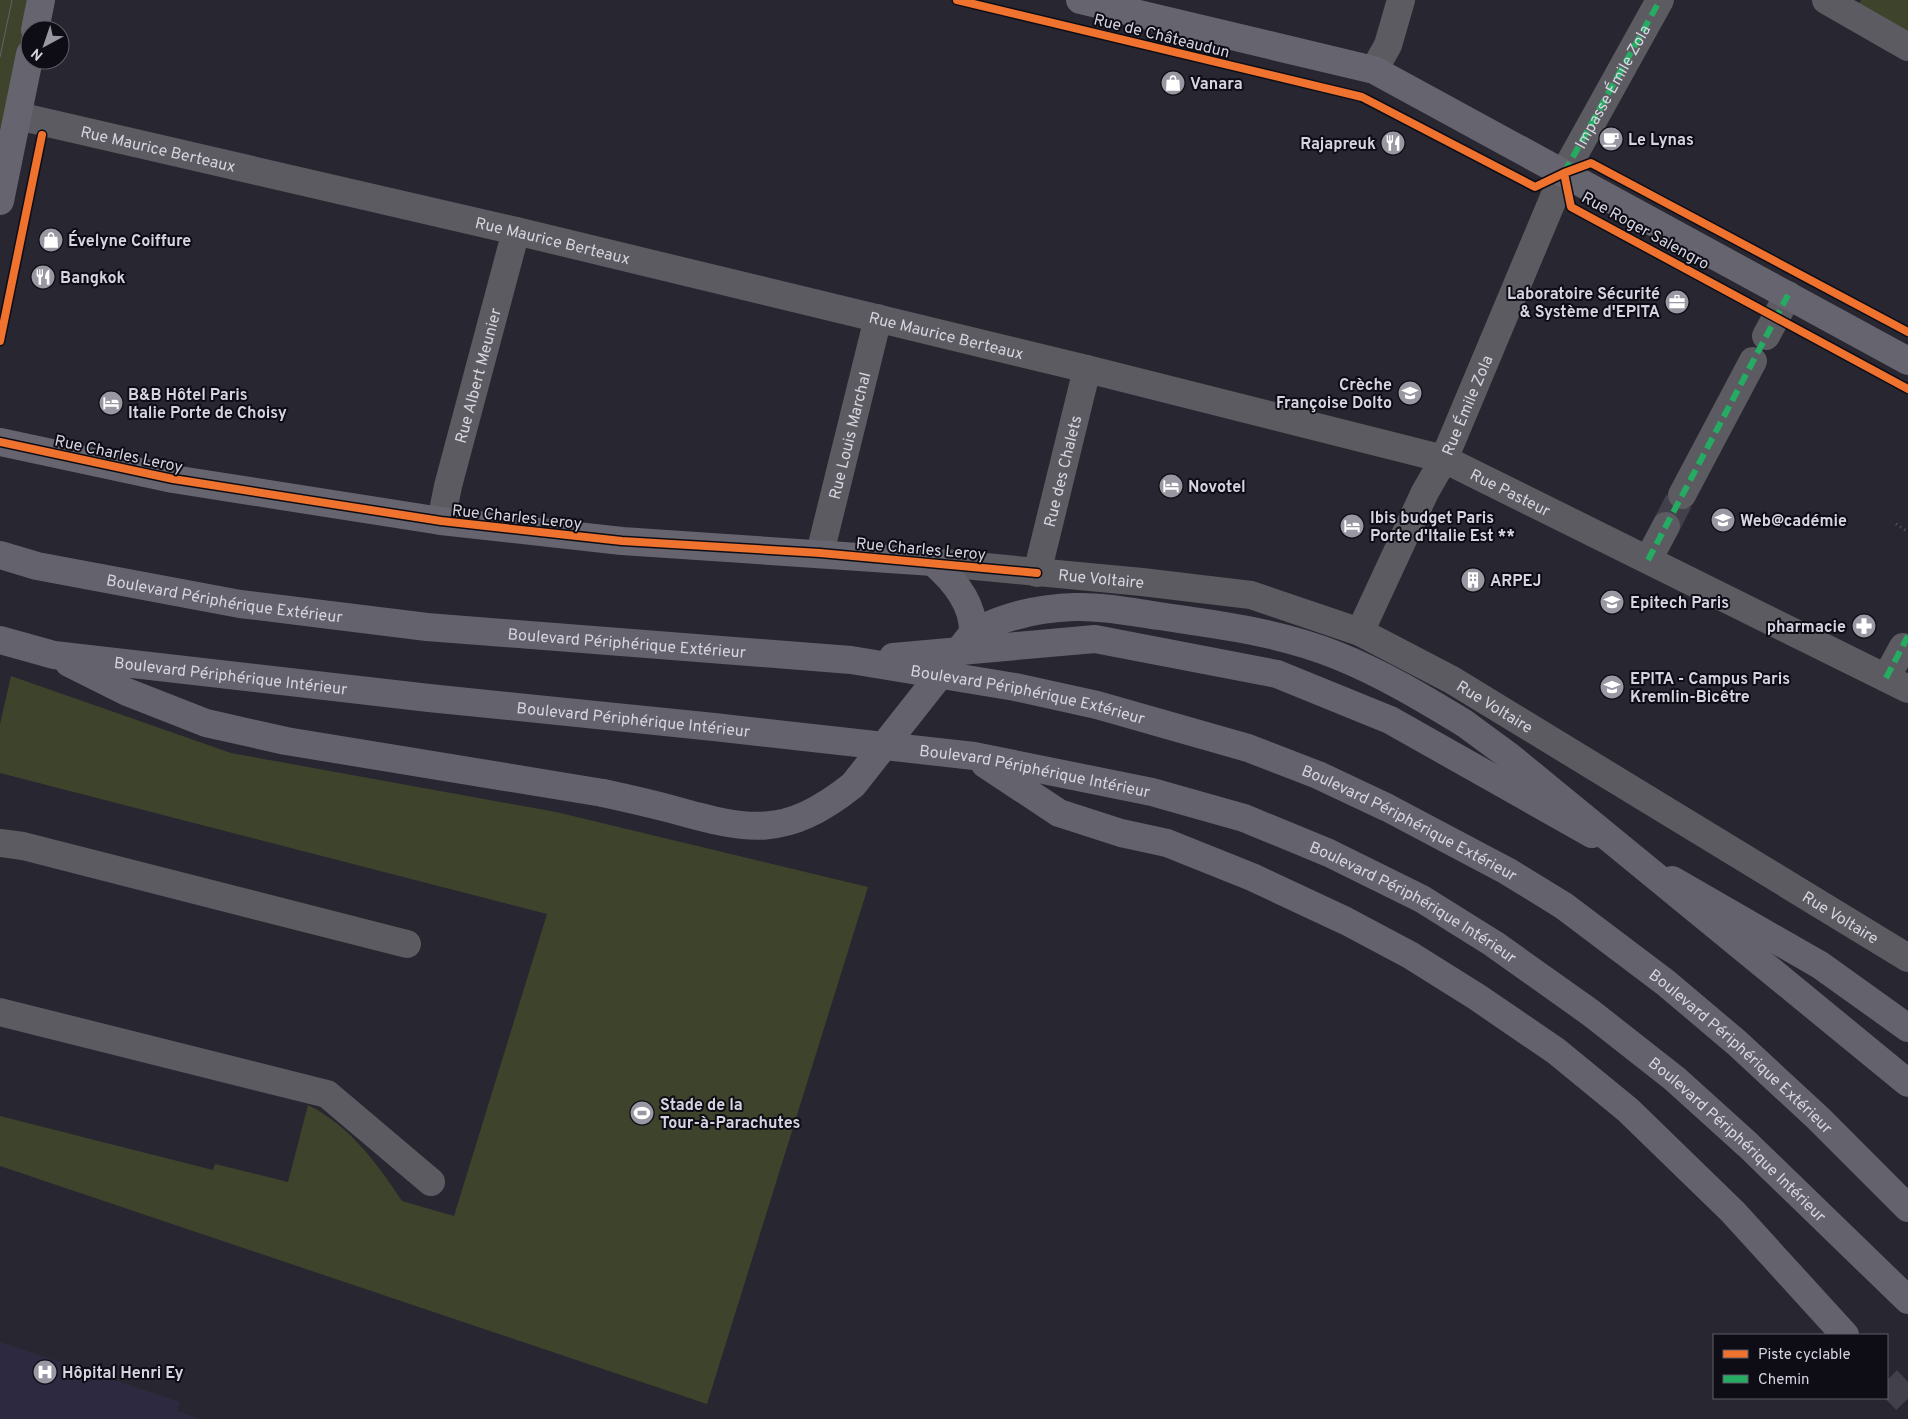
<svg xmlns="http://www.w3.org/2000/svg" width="1908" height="1419" font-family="Overpass,sans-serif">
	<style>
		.built { fill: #2c2940 }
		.green { fill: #3e432b }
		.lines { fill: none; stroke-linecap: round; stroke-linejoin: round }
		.minor-tunnel { stroke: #42404a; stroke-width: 28; stroke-dasharray: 28 14; stroke-linecap: butt }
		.highway-tunnel { stroke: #42404a; stroke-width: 28; stroke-dasharray: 28 14; stroke-linecap: butt }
		.path { stroke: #5d5c62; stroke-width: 3; stroke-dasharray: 1 4; stroke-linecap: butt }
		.minor { stroke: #5c5b61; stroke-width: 28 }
		.major { stroke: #66646e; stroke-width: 28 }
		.highway { stroke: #64626c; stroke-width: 28 }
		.tram { stroke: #646269; stroke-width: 1 }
		.highway-bridge { stroke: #64626c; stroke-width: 28 }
		.quiet { stroke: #26ab63; stroke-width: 6; stroke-dasharray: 12 6; stroke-linecap: butt }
		.cycleway-casing { stroke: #0e0d15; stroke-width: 11 }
		.cycleway { stroke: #ef722f; stroke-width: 8 }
		.labels { text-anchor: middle; stroke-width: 4; stroke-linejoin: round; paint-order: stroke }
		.street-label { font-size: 16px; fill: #d5d4e0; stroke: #0e0d15 }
		.poi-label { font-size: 16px; font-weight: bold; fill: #d5d4e0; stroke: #0e0d15; text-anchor: start }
	</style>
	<rect width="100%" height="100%" fill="#282630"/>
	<path class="built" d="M0 1342 180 1402 177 1411 200 1419H0Z"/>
	<path class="green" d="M0 0H31L0 150Z
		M1861 0H1908V36L1857 6Z
		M11 676 231 753 556 812 868 887 707 1404 0 1166V1116L213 1170 215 1164 288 1182 308 1105C350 1126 377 1163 402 1201L454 1216 547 914 0 773V724Z"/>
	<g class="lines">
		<path class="minor-tunnel" d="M1666 526 1682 495"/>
		<path class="highway-tunnel" d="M1887 1380 1908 1402"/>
		<path class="path" d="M1896 524 1908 532"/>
		<g class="minor">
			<path d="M1826 0 1908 47"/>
			<path d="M1374 70 1388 45 1401 0"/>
			<path id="s1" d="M18 116 516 231 1087 369 1444 459 1908 689"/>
			<path d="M1766 336 1788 295"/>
			<path d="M1682 495 1753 361"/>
			<path id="s2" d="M441 521 448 486 516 231"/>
			<path id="s3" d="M820 553 878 318"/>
			<path d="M1648 560 1666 526"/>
			<path id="s4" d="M933 562 1142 582 1251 595 1360 632 1452 680 1908 958"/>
			<path id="s5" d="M1037 573 1087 369"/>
			<path id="s6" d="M1360 632 1425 492 1444 459 1564 173 1660 0"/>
			<path d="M1886 678 1903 647"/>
			<path d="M0 843 23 846 407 944"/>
			<path d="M0 1012 327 1094 431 1182"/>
		</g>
		<path class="major" d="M1080 0 1374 70 1908 361
			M35 30 41 0
			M0 201 30 54
			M0 442 173 479 441 521 622 541 933 562"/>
		<g class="highway">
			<path id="s7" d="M0 555 37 566 240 604 427 627 851 660 1015 687 1097 705 1248 748 1318 775 1388 808 1507 871 1564 906 1666 983 1737 1043 1818 1118 1908 1208"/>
			<path d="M933 562C954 580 974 604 973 633 1004 616 1040 608 1075 607 1102 606 1132 612 1159 616 1219 625 1279 632 1336 655 1381 673 1423 698 1464 723"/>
			<path id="s8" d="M0 640 54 655 429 698 714 727 974 756 1152 792 1244 818 1329 853 1422 899 1494 944 1591 1013 1675 1079 1748 1145 1908 1300"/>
			<path d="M893 657 1095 639 1277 674 1390 720 1592 834"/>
			<path d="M69 663 127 692 206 723 286 741 603 793"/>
			<path d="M985 764 1059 813 1121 833 1167 843 1252 877 1346 921 1410 955 1477 997 1556 1051 1628 1110 1733 1212 1845 1335"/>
			<path d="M1672 880 1820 965 1908 1028"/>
		</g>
		<path class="tram" d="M0 57 12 0"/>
		<path class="highway-bridge" d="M1464 723 1509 756 1908 1083
			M603 793C626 798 648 803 671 809 749 831 785 839 853 785L973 633"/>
		<g class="quiet">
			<path id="s9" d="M1564 173 1660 0"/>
			<path d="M1648 560 1788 295"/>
			<path d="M1886 678 1908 636"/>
		</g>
		<defs>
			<path id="cycleway" d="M957 0 1362 97 1535 187 1564 173 1571 207 1908 389
				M1564 173 1591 163 1908 332
				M0 341 42 135
				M0 442 173 479 441 521 622 541 820 553 1037 573"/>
		</defs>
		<use href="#cycleway" class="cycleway-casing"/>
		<use href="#cycleway" class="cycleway"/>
	</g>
	<defs>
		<symbol id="shop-disc" viewBox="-11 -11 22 22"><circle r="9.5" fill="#9897a2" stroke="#0e0d15"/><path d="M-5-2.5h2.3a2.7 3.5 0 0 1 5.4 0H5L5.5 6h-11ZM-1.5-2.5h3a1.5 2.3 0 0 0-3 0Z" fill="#fff"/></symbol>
		<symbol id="cafe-disc" viewBox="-11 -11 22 22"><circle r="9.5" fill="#9897a2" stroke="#0e0d15"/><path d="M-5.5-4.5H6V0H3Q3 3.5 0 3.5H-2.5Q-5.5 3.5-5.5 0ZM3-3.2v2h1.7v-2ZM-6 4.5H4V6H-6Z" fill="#fff"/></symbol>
		<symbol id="restaurant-disc" viewBox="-11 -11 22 22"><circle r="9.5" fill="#9897a2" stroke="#0e0d15"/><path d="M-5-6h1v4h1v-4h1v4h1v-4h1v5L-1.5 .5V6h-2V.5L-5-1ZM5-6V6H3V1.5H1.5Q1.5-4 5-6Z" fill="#fff"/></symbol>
		<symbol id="office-disc" viewBox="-11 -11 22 22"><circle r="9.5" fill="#9897a2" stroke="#0e0d15"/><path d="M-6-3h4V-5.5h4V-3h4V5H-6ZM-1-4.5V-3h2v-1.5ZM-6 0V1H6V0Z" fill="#fff"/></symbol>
		<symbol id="school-disc" viewBox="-11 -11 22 22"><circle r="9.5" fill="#9897a2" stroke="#0e0d15"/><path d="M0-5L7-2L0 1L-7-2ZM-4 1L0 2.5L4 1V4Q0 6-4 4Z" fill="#fff"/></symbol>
		<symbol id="hotel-disc" viewBox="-11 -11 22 22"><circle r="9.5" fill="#9897a2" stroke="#0e0d15"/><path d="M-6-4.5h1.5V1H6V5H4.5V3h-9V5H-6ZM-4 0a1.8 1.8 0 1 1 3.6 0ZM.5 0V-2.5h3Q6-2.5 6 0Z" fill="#fff"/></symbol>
		<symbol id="university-disc" viewBox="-11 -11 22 22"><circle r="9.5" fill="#9897a2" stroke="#0e0d15"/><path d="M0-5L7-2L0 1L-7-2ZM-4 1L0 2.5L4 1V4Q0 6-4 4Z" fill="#fff"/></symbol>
		<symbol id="building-disc" viewBox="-11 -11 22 22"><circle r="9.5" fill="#9897a2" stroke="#0e0d15"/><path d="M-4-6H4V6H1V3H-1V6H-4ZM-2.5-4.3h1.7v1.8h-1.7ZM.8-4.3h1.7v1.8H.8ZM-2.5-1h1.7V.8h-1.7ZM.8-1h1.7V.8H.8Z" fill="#fff"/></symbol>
		<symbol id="pharmacy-disc" viewBox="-11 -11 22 22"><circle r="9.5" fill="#9897a2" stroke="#0e0d15"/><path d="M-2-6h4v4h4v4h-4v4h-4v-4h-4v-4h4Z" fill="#fff"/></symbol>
		<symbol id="stadium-disc" viewBox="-11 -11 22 22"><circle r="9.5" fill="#9897a2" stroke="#0e0d15"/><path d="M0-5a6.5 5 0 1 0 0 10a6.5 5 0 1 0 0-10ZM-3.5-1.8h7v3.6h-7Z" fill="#fff"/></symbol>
		<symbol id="hospital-disc" viewBox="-11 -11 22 22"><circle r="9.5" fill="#9897a2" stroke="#0e0d15"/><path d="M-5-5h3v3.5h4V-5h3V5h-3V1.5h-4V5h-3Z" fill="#fff"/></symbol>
	</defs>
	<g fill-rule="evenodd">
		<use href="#shop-disc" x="1159" y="69" width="28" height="28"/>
		<use href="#cafe-disc" x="1597" y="125" width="28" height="28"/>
		<use href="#restaurant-disc" x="1379" y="129" width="28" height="28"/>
		<use href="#shop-disc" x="37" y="226" width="28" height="28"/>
		<use href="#restaurant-disc" x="29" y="263" width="28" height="28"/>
		<use href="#office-disc" x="1663" y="288" width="28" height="28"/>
		<use href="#school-disc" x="1396" y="379" width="28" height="28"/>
		<use href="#hotel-disc" x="97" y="389" width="28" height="28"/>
		<use href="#hotel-disc" x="1157" y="472" width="28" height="28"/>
		<use href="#university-disc" x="1709" y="506" width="28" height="28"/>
		<use href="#hotel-disc" x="1338" y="512" width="28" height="28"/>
		<use href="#building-disc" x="1459" y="566" width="28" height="28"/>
		<use href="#university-disc" x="1598" y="588" width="28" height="28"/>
		<use href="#pharmacy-disc" x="1850" y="612" width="28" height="28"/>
		<use href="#university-disc" x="1598" y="673" width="28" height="28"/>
		<use href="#stadium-disc" x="628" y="1099" width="28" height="28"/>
		<use href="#hospital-disc" x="31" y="1358" width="28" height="28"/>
	</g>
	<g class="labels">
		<g class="street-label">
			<text transform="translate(1162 35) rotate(14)" y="6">Rue de Châteaudun</text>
			<text dy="6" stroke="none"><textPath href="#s9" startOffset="99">Impasse Émile Zola</textPath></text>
			<text dy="6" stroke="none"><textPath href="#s1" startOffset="144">Rue Maurice Berteaux</textPath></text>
			<text transform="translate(1646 230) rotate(29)" y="6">Rue Roger Salengro</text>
			<text dy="6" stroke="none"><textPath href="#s1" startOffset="549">Rue Maurice Berteaux</textPath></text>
			<text dy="6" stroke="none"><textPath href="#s1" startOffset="954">Rue Maurice Berteaux</textPath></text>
			<text dy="6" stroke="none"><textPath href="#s2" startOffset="150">Rue Albert Meunier</textPath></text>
			<text dy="6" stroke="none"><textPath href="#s6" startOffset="251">Rue Émile Zola</textPath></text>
			<text dy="6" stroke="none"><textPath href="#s3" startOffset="121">Rue Louis Marchal</textPath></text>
			<text transform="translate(119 453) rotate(12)" y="6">Rue Charles Leroy</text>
			<text dy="6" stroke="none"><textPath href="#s5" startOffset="105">Rue des Chalets</textPath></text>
			<text dy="6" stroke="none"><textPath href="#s1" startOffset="1541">Rue Pasteur</textPath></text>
			<text transform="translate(517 516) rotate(6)" y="6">Rue Charles Leroy</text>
			<text transform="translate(921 548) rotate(5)" y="6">Rue Charles Leroy</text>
			<text dy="6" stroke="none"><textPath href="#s4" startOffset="169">Rue Voltaire</textPath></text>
			<text dy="6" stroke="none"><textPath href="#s7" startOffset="229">Boulevard Périphérique Extérieur</textPath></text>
			<text dy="6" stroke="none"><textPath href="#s7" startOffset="634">Boulevard Périphérique Extérieur</textPath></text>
			<text dy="6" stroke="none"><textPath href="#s8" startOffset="234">Boulevard Périphérique Intérieur</textPath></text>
			<text dy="6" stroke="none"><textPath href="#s7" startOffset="1039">Boulevard Périphérique Extérieur</textPath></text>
			<text dy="6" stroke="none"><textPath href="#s4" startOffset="589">Rue Voltaire</textPath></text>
			<text dy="6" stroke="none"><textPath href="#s8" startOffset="639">Boulevard Périphérique Intérieur</textPath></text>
			<text dy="6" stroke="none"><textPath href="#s8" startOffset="1044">Boulevard Périphérique Intérieur</textPath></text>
			<text dy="6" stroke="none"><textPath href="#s7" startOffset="1444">Boulevard Périphérique Extérieur</textPath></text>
			<text dy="6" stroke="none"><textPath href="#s8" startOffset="1448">Boulevard Périphérique Intérieur</textPath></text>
			<text dy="6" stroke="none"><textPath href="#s4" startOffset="994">Rue Voltaire</textPath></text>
			<text dy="6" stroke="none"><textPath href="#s7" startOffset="1849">Boulevard Périphérique Extérieur</textPath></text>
			<text dy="6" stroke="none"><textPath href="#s8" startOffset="1852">Boulevard Périphérique Intérieur</textPath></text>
		</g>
		<g class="poi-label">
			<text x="1190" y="89">Vanara</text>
			<text x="1628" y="145">Le Lynas</text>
			<text x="1376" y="149" text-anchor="end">Rajapreuk</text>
			<text x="68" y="246">Évelyne Coiffure</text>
			<text x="60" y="283">Bangkok</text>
			<text x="1660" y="299" text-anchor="end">Laboratoire Sécurité<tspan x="1660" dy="18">&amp; Système d'EPITA</tspan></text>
			<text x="1392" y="390" text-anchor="end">Crèche<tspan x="1392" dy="18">Françoise Dolto</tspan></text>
			<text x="128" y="400">B&amp;B Hôtel Paris<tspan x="128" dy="18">Italie Porte de Choisy</tspan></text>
			<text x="1188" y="492">Novotel</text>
			<text x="1370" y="523">Ibis budget Paris<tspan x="1370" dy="18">Porte d'Italie Est **</tspan></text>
			<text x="1740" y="526">Web@cadémie</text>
			<text x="1490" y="586">ARPEJ</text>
			<text x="1630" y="608">Epitech Paris</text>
			<text x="1846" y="632" text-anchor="end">pharmacie</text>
			<text x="1630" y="684">EPITA - Campus Paris<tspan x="1630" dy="18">Kremlin-Bicêtre</tspan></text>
			<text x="660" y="1110">Stade de la<tspan x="660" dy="18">Tour-à-Parachutes</tspan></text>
			<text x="62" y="1378">Hôpital Henri Ey</text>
		</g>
	</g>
	<rect x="1713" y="1334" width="175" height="65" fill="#0e0d15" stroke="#5e5d66"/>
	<rect x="1723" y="1350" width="25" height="8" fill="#ef722f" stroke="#5e5d66"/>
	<text x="1758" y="1359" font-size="15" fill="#d5d4e0">Piste cyclable</text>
	<rect x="1723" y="1375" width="25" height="8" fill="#26ab63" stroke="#5e5d66"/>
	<text x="1758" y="1384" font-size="15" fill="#d5d4e0">Chemin</text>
	<g transform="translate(45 45) rotate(220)"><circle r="24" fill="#0e0d15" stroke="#5e5d66"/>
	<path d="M0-4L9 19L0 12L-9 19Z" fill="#9897a2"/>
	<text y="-8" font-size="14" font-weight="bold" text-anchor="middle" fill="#d5d4e0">N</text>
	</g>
</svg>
